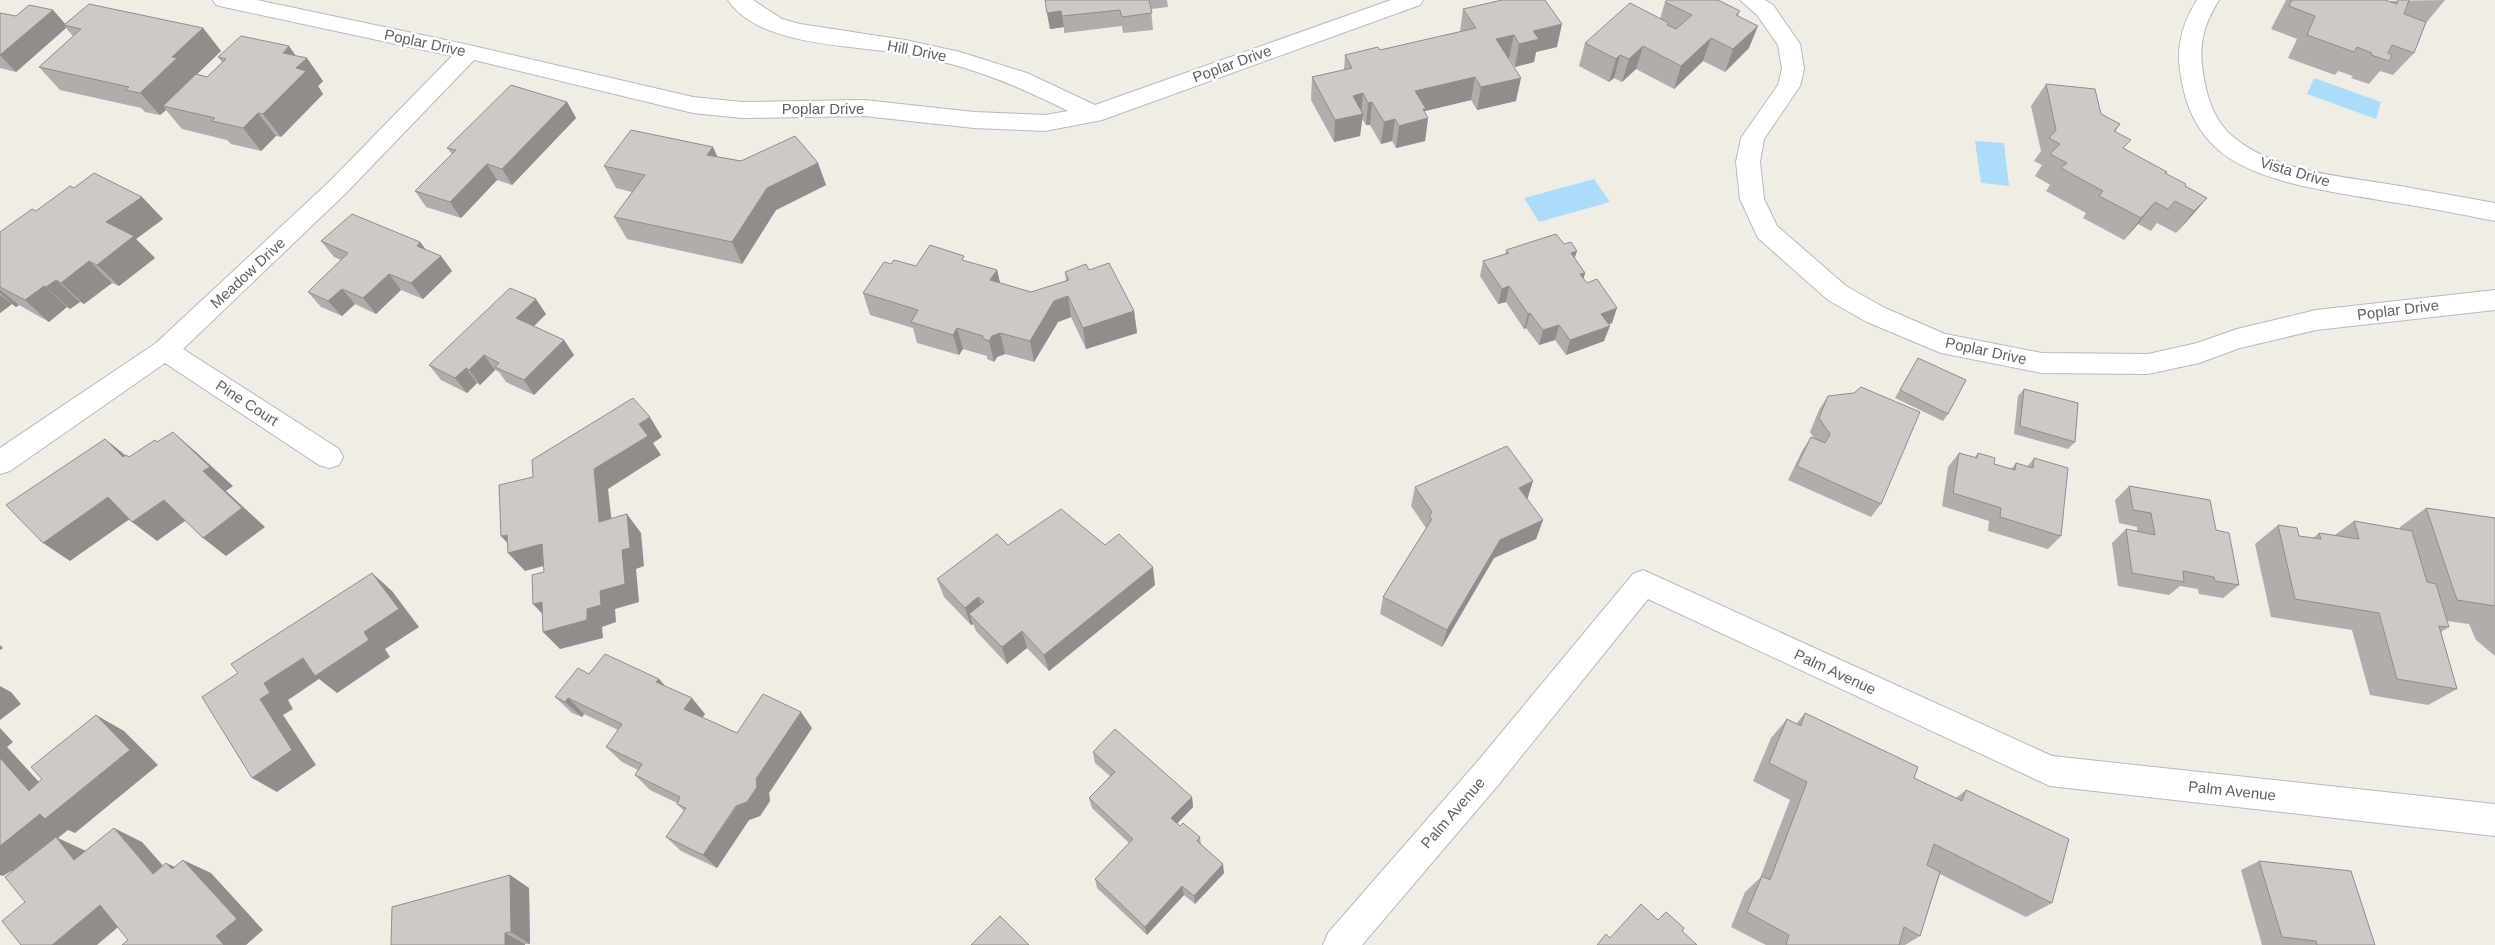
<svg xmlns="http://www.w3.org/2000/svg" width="2495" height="945" font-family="Arial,sans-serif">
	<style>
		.water { fill: #abddfa }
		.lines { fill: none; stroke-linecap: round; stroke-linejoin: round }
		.street-casing { stroke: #b7b9bc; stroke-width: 2 }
		.street { fill: #fff; fill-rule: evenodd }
		.wall { fill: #b0adaa }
		.shaded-wall { fill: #908d8b }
		.building { fill: #cdc9c6; stroke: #908d8b }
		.labels { text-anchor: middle; stroke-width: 5; stroke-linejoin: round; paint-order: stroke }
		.street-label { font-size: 15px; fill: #5e6266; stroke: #fff }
	</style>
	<rect width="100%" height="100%" fill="#efede6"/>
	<path class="water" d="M2314 78 2381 102 2376 119 2307 94Z
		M1975 141 2004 143 2009 186 1981 183Z
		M1594 179 1610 202 1539 222 1524 198Z"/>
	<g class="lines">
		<defs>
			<path id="street" d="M213 0H257L469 45 693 97 742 102 864 100 974 112 1045 115 1068 111C1030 92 992 75 951 64 929 59 906 54 884 51 839 45 756 43 728 0H753L782 19 800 24 905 40 960 52 1027 73 1095 105 1391 0H1423L1420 5 1102 120 1045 131 974 128 864 116 742 118 693 113 474 60 345 194 183 349 339 449 343 457 339 465 329 468 319 465 165 363 10 471 0 474V448L156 343 329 182 452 56 224 7 216 5Z
				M1740 0H1765L1773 5 1800 44 1804 69 1800 86 1764 139 1760 162 1764 199 1777 226 1846 286 1885 308 1945 334 2042 353 2148 354 2197 343 2237 329 2316 310 2495 290V310L2316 330 2240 348 2199 363 2148 374 2042 373 1941 353 1867 322 1828 300 1758 238 1740 199 1736 162 1741 138 1778 85 1782 69 1778 45 1757 15Z
				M2197 0H2219C2202 27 2198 48 2204 79 2208 101 2215 121 2232 136 2274 172 2341 176 2394 185 2428 191 2461 197 2495 203V221C2456 213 2418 206 2379 200 2332 192 2269 184 2229 158 2204 141 2189 116 2183 87 2175 53 2179 29 2197 0Z
				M1643 570 2052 756 2495 804V836L2050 786 1648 599 1499 784 1362 945H1323L1328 933 1477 762 1633 574Z"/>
		</defs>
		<use href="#street" class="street-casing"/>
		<use href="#street" class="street"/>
	</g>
	<path class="wall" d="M1045 0H1167L1168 7 1151 9 1153 30 1123 33 1122 26 1064 33V27L1050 29Z
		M2286 0 2387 1 2445 0 2426 23 2414 53 2393 75 2380 71 2369 84 2351 78 2353 76 2338 71 2335 75 2288 58 2297 39 2271 29Z
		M1665 2 1740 11 1738 16 1749 48 1725 72 1703 61 1674 89 1636 69 1622 82 1614 78 1609 82 1579 66 1585 43 1660 19Z
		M1463 9 1557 47 1536 52 1534 62 1515 67 1509 58H1508L1516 101 1477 110 1471 100 1425 111V113L1428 118 1425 141 1396 148 1392 141 1381 144 1370 125H1366L1362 119 1360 136 1334 142 1311 100 1312 77 1344 70 1345 55 1380 50 1460 32Z
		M53 10 65 24 203 28 221 51 197 74 207 77 222 62 218 57 296 56 323 81 318 86 323 94 281 137 276 136 261 151 231 144 227 140 182 129 166 110 160 115 145 112 141 108 60 90 39 67 73 36 66 28 16 72 0 68V13L16 16Z
		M2046 84 2120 124 2115 132 2124 149 2166 174 2185 186 2207 198 2176 233 2157 223 2151 231 2138 224 2124 240 2083 218 2086 213 2046 191 2050 185 2035 176 2042 165 2034 161 2041 151 2031 106Z
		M567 102 576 118 512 185 497 180 461 218 426 207 415 191 452 154 447 148Z
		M713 147 717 157 741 161 818 163 826 185 776 210 742 264 627 239 614 217 632 192 616 188 604 166Z
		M74 188 142 197 163 219 136 239 155 258 119 286 112 283 84 304 80 302 70 309 67 307 49 322 19 305 16 307 12 304 0 313V232Z
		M321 241 420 242 426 250 441 256 452 271 423 299 401 290 376 314 355 304 342 316 321 307 308 292 341 260 334 257Z
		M1506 250 1575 258 1585 273 1583 279 1612 323 1608 325 1604 341 1566 355 1555 340 1539 345 1526 328 1524 329 1506 302 1498 304 1480 276 1483 261 1505 254Z
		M965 261 997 270 1000 283 1031 292 1066 281 1065 272 1089 270 1134 311 1137 333 1086 349 1071 317 1058 322 1034 362 1005 354 997 357 994 362 987 359V356L963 349 959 355 917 343 913 328 870 315 863 293 891 264 916 266Z
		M546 314 534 326 564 340 574 355 534 395 506 382 499 372 495 370 480 385 477 383 467 393 441 380 429 365Z
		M1918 358 1948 414 1943 421 1895 398Z
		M2024 389 2075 442 2068 449 2014 434 2018 396Z
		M1828 396 1881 504 1871 517 1788 480 1802 451 1811 437 1814 438 1810 432 1819 410Z
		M1959 453 1974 458 1978 453 1994 464 2011 469 2016 463 2027 467 2034 458 2061 536 2048 549 1988 531 1989 521 1942 506 1948 467Z
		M1533 481 1527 499 1543 520 1536 539 1494 558 1442 647 1380 614 1383 597 1426 528 1411 506 1415 487Z
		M2129 486 2216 530 2239 585 2223 598 2199 594 2198 589 2180 586 2169 595 2118 586 2112 543 2126 529 2137 532V527L2119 523 2115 500Z
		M2426 508 2495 518V656L2476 640 2469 624 2447 621 2449 627 2441 632 2457 689 2428 705 2370 695 2352 630 2271 617 2255 544 2278 525 2299 536 2313 538 2319 533 2335 535 2354 521 2400 529V527Z
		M1008 545 1155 585 1049 671 1027 648 1007 664 976 631 973 624 971 625 944 597 937 579Z
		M589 674 659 679 664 685 705 714 702 717 737 733 812 728 769 793 770 801 760 816 749 820 717 868 681 851 666 837 684 811 677 804V803L650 790 635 775 638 770 622 762 606 747 618 730 584 714 582 717 572 713 555 697Z
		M1805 713 1914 778 1956 798 1966 790 2052 903 2026 917 1940 874 1920 936 1905 945H1766L1731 927 1745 892 1760 878 1790 800 1753 781 1771 738 1787 719 1796 724Z
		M1093 752 1192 797 1193 807 1177 823 1180 826 1200 837 1201 844 1224 873 1195 904 1184 895 1147 935 1097 888 1095 879 1129 843 1092 808 1089 798 1110 776 1095 763Z
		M2259 861 2375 945H2262L2241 870Z
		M510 875 529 888 530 944H525L391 945Z"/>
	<path class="shaded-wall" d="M53 10 67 26 64 25 66 28 16 72 0 55Z
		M1061 11 1064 27 1050 29 1047 13Z
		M1562 24 1557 47 1536 52 1534 62 1515 67 1519 44 1533 31Z
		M1758 26 1749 48 1725 72 1733 49Z
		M203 28 221 51 193 78 163 106 166 110 160 115 140 93 172 57Z
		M1514 35 1509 58 1491 62 1496 39Z
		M1711 38 1703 61 1674 89 1681 66Z
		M289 46 301 63 307 58 323 81 318 86 323 94 281 137 263 114 283 53Z
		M1643 46 1636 69 1622 82 1629 59Z
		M1620 55 1614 78 1609 82 1616 59Z
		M1475 77 1471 100 1425 111 1424 119 1428 118 1425 141 1396 148 1399 126 1415 91Z
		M1521 78 1516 101 1477 110 1481 87Z
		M1363 93 1361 114H1363L1360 136 1334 142 1335 120 1353 96Z
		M567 102 576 118 512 185 502 169Z
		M1372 102 1370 125H1366L1368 103Z
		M258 113 276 136 261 151 243 128Z
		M1395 119 1392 141 1381 144 1384 122Z
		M713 147 723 169 707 155Z
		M818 163 826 185 776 210 742 264 732 242 767 188Z
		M487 164 497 180 461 218 450 202Z
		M142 197 163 219 136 239 155 258 119 286 97 265 106 222Z
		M2207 198 2188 220 2176 233 2194 211Z
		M2155 202 2138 224 2124 240 2141 218Z
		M420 242 432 258 417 246Z
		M1577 251 1572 266 1571 253Z
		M441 256 452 271 423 299 411 283Z
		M89 261 112 283 84 304 61 283Z
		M997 270 1002 292 990 280Z
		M1585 273 1581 288 1580 274Z
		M389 274 401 290 376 314 363 298Z
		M56 280 80 302 70 309 46 287Z
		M44 286 67 307 49 322 25 300Z
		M1509 286 1506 302 1498 304 1502 289Z
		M342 289 355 304 342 316 328 301Z
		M0 290 19 305 16 307 0 293Z
		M0 295 12 304 0 313Z
		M1068 296 1071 317 1058 322 1034 362 1030 341 1054 301Z
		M536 299 546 314 527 333 516 318Z
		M1617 308 1612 323 1595 329 1601 314Z
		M1134 311 1137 333 1086 349 1083 328Z
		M1530 313 1526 328 1524 329 1528 314Z
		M1559 325 1555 340 1539 345 1543 330Z
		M1610 326 1604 341 1566 355 1570 340Z
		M957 328 963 349 959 355 953 335Z
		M1000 333 1005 354 997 357 994 362 989 341 992 336Z
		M564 340 574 355 534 395 524 380Z
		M484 355 495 370 480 385 469 370Z
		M466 368 477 383 467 393 455 378Z
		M650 417 662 437 653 443 661 455 608 489 614 541 599 522 594 469 639 424Z
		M173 432 196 452 233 486 226 491 265 527 226 556 203 538V471Z
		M105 439 129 458 123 457Z
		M1533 481 1527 500 1519 488Z
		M108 497 134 516 70 561 43 543Z
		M164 500 188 519 157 541 132 522Z
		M627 514 641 533 644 566 636 569 639 602 615 609 616 622 602 627 603 638 560 649 543 632 587 609 622 550Z
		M1543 520 1536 539 1494 558 1442 647 1447 630 1500 540Z
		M507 535 542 544 558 562 525 571 508 553 515 551 501 536Z
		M1153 567 1155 585 1049 671 1044 655Z
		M372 573 392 591 419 627 385 649 390 657 337 693 319 679 288 700 293 709 283 715 316 765 277 792 252 778 260 699 264 683 303 658 364 632Z
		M978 597 985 614H969L973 624 971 625 965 608Z
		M542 602 550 622 533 604Z
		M1022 631 1027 648 1007 664 1002 647Z
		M0 645 3 648 0 650Z
		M659 679 673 695 656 682Z
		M0 686 11 692 21 704 0 720Z
		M568 698 584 714 582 717 565 702Z
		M692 698 705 714 697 725 684 709Z
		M801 712 812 728 769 793 770 801 760 816 749 820 717 868 703 855 756 779Z
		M96 715 124 731 158 765 75 833 68 830 58 838 86 851 104 873H16L11 871 3 876 0 875V846Z
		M0 728 13 742 7 747 60 805 29 791 0 758Z
		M1192 797 1193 807 1173 828 1171 818Z
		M114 828 142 842 181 886 153 874Z
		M183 860 211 873 263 930 246 945H224L216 936Z
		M166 863 194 875 172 869Z
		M1223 864 1224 873 1195 904 1194 896Z
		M510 875 529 888 530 944 511 932Z
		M1182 886 1184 895 1147 935 1145 927Z
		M100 905 130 917 97 945H52Z
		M505 933 525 944V945H505Z"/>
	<path class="building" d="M1045 0H1149L1152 13 1122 17 1120 10 1062 16 1061 11 1047 13Z
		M1502 0H1545L1562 24 1533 31 1539 39 1519 44 1514 35 1496 39 1521 78 1481 87 1475 77 1415 91 1426 109H1423L1428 118 1399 126 1395 119 1384 122 1372 102 1368 103 1363 93 1353 96 1363 114 1335 120 1312 77 1352 68 1345 55 1378 47 1380 50 1476 28 1463 9Z
		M1667 0H1718L1740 11 1736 15 1758 26 1733 49 1711 38 1681 66 1643 46 1629 59 1620 55 1616 59 1585 43 1630 3 1669 23 1667 25 1676 29 1692 15 1665 2Z
		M2292 0H2385L2397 4 2398 0H2409L2404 14 2426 22 2414 53 2392 45 2388 53 2392 55 2389 61 2371 55 2372 53 2357 47 2354 52 2307 35 2315 16 2289 6Z
		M89 4 203 28 172 57 177 58 140 93 125 90 129 87 39 67 81 29 64 25Z
		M29 5 53 10 0 55V13L16 16Z
		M241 36 289 46 283 53 307 58 296 68 306 71 263 114 258 113 243 128 212 121 215 118 163 106 196 74 207 77 226 59 218 57Z
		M2046 84 2095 89 2101 114 2120 124 2114 131 2131 140 2123 148 2167 172 2165 173 2186 184 2185 186 2207 198 2194 211 2175 201 2168 209 2155 202 2141 218 2099 196 2103 191 2061 168 2067 163 2050 154 2060 144 2049 138 2056 130Z
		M511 85 567 102 502 169 487 164 450 202 415 191 456 150 447 148Z
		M631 130 713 147 707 155 741 161 795 136 818 163 767 188 732 242 614 217 645 175 604 166Z
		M94 173 142 197 106 222 134 236 97 265 89 261 61 283 56 280 46 287 44 286 25 300 0 287V232L32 209 36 211 70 186 74 188Z
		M352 214 420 242 417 246 441 256 411 283 389 274 363 298 342 289 328 301 308 292 348 253 321 241Z
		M1556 234 1564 244 1571 242 1577 251 1571 253 1585 273 1580 274 1587 283 1597 279 1617 308 1601 314 1610 326 1570 340 1559 325 1543 330 1530 313 1528 314 1509 286 1502 289 1483 261 1509 253 1506 250Z
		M930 245 964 256 962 260 997 270 990 280 1031 292 1069 280 1065 272 1086 264 1089 270 1109 263 1134 311 1083 328 1068 296 1054 301 1030 341 1000 333 992 336 989 341 982 338 983 336 957 328 953 335 911 322 918 310 863 293 884 262 891 264 894 260 916 266Z
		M510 288 536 299 516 318 564 340 524 380 495 367 499 363 484 355 469 370 466 368 455 378 429 365Z
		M1918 358 1966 380 1948 414 1900 390Z
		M1861 387 1920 412 1881 504 1797 466 1811 437 1825 443 1830 434 1819 418 1828 396 1854 393Z
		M2024 389 2078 403 2075 442 2020 426Z
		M633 398 650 417 639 424 648 436 594 469 599 522 627 514 630 548 622 550 625 584 600 591 601 605 587 609V620L543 632 542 602 533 604 532 575 544 572 542 544 508 553 507 535 501 536 499 485 533 477 532 460Z
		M173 432 210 467 203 471 242 508 203 538 164 500 132 522 108 497 43 543 6 505 105 439 123 457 126 455 129 457 155 440 157 442Z
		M1507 446 1533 481 1519 488 1543 520 1500 540 1447 630 1383 597 1432 519 1429 517 1432 512 1415 487Z
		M1959 453 1977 458 1978 453 1995 458 1994 464 2015 470 2016 463 2033 468 2034 458 2068 468 2061 536 2000 517 2001 508 1953 493Z
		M2129 486 2210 500 2216 530 2229 533 2239 585 2215 581 2214 577 2183 571 2184 582 2132 573 2126 529 2155 535 2151 513 2133 510Z
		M2426 508 2495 518V606L2457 600Z
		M1061 509 1105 545 1119 534 1153 567 1044 655 1022 631 1002 647 969 614 984 602 978 597 965 608 937 579 997 534 1008 545Z
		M2354 521 2412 531 2427 582 2436 584 2449 627 2439 626 2457 689 2397 679 2379 613 2295 599 2278 525 2297 528 2299 536 2321 539 2319 533 2359 539Z
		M372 573 399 609 364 632 369 640 315 676 303 658 264 683 270 693 260 699 292 750 252 778 202 697 238 673 231 664Z
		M605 654 659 679 656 682 692 698 684 709 737 733 763 694 801 712 756 779 757 787 747 802 736 806 703 855 666 837 686 808 677 804 680 797 635 775 642 764 606 747 622 724 568 698 565 702 555 697 578 668 589 674Z
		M1805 713 1918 767 1914 778 1962 801 1966 790 2069 839 2052 903 1934 844 1927 865 1940 872 1920 936 1904 927 1899 945H1786L1789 935 1747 912 1762 876 1770 880 1807 782 1769 763 1787 719 1801 726Z
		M96 715 130 750 45 819 40 814 0 846V758L29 791 42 779 31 767Z
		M1115 729 1192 797 1171 818 1180 826 1183 823 1200 837 1197 841 1223 864 1194 896 1182 886 1145 927 1095 879 1133 839 1089 798 1115 772 1093 752Z
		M114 828 153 874 166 863 172 869 183 860 237 919 216 936 224 945H122L128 940 100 905 52 945H21L2 921 25 902 5 877 56 837 74 860Z
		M2259 861 2351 871 2375 945H2317L2316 941 2282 937Z
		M510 875 511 932 505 933V945H391L392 907Z
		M1641 904 1658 920 1666 912 1684 928 1682 931 1697 945H1597L1606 934 1610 938Z
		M1000 916 1029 945H971Z"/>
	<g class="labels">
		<g class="street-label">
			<text transform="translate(425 43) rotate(12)" y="5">Poplar Drive</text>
			<text transform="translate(917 51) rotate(11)" y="5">Hill Drive</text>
			<text transform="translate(1232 64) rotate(-20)" y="5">Poplar Drive</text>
			<text x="823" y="114">Poplar Drive</text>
			<text transform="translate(2295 172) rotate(16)" y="5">Vista Drive</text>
			<text transform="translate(248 273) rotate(-43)" y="5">Meadow Drive</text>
			<text transform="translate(2398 310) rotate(-7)" y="5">Poplar Drive</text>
			<text transform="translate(1986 351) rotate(12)" y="5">Poplar Drive</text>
			<text transform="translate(247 403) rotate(33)" y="5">Pine Court</text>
			<text transform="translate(1835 672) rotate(25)" y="5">Palm Avenue</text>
			<text transform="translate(2232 791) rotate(6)" y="5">Palm Avenue</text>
			<text transform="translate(1453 813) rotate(-49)" y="5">Palm Avenue</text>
		</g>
	</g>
</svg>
